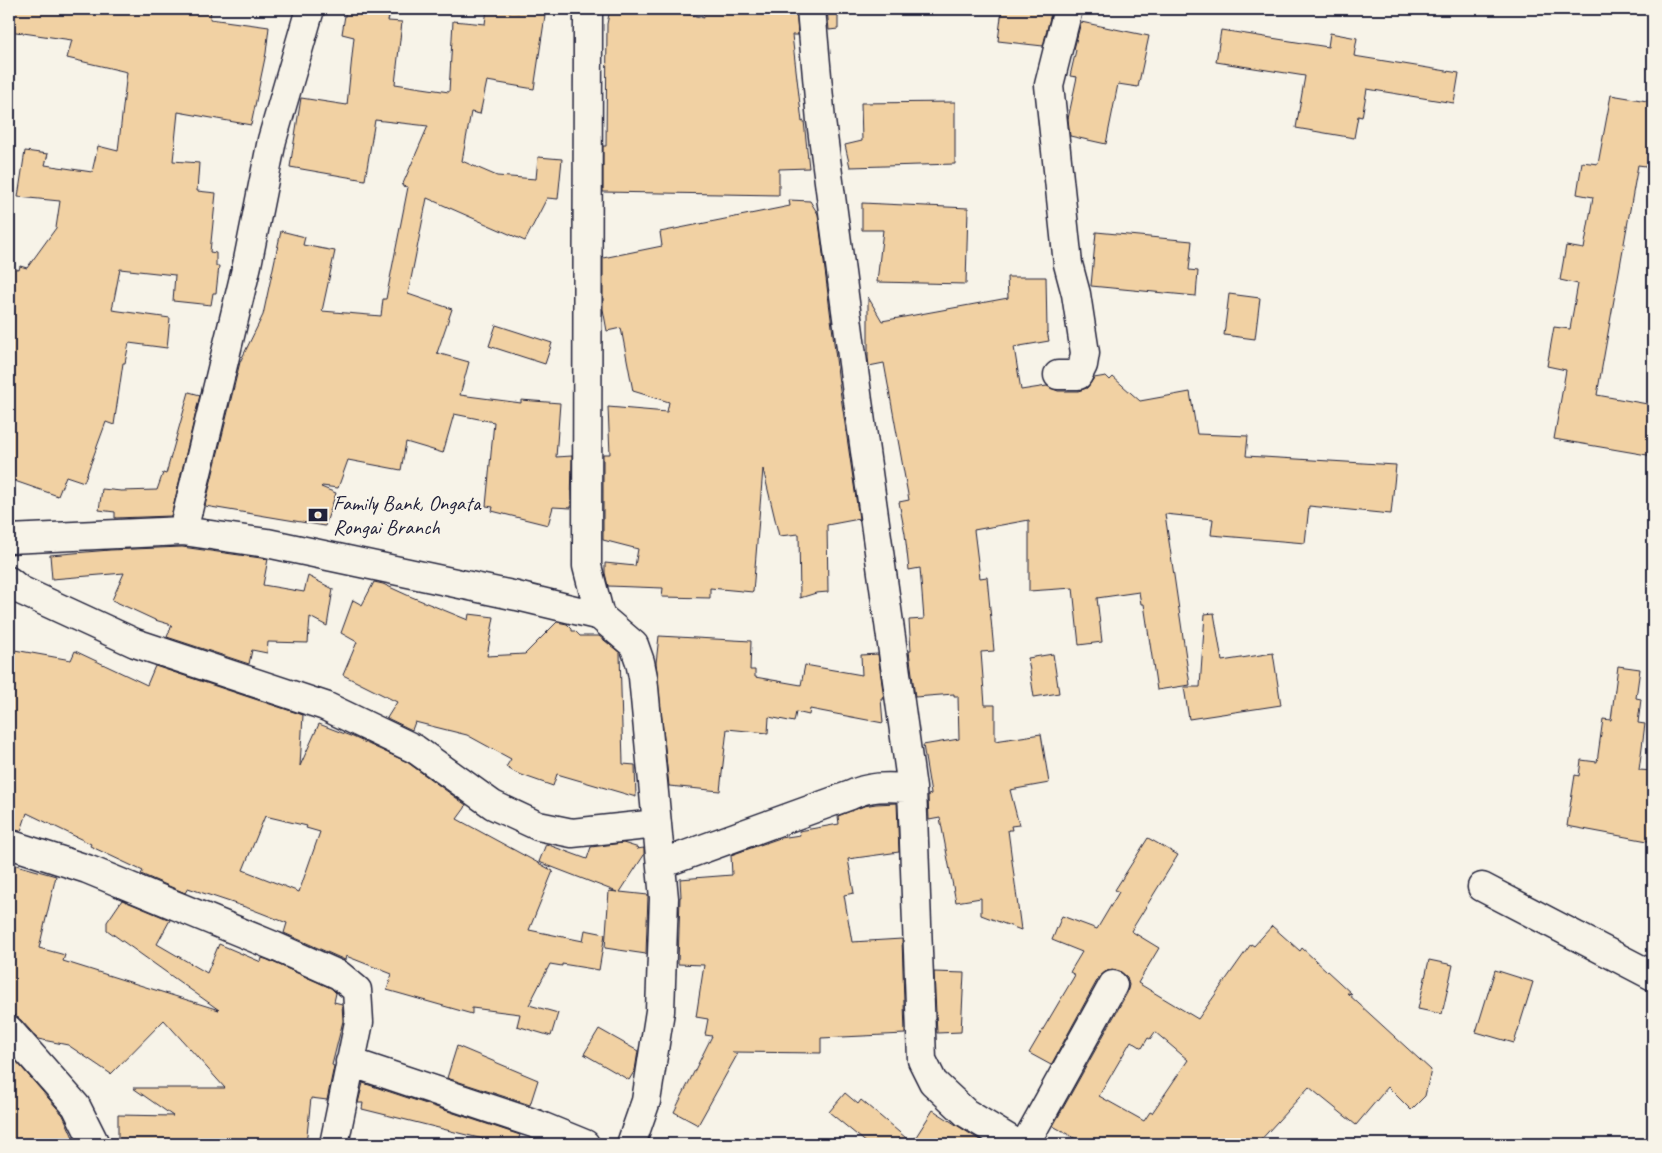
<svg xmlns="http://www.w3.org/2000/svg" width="1662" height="1153" font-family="Caveat,sans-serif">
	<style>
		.building { fill: #f1d1a3; stroke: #22223b; fill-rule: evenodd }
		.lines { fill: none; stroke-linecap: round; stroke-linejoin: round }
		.minor-casing { stroke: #22223b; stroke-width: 31 }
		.minor { stroke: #f7f3e8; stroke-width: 28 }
		.labels { text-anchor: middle; stroke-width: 4; stroke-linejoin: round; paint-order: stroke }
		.poi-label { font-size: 21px; fill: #22223b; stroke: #f7f3e8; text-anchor: start }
	</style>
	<rect width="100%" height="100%" fill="#f7f3e8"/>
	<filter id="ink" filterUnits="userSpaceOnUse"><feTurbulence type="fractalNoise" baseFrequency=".02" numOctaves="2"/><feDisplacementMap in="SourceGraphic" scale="10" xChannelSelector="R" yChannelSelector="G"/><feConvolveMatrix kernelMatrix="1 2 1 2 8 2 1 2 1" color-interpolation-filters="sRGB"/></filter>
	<g filter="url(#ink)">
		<path class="building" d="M9 9H211L210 19 269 27 266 53 251 125 178 112 173 161 199 163 197 191 216 193 210 252 216 253V266H219L216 293H213L211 305 173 301 175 275 120 269 112 310 170 318 167 348 129 343 125 363H123L114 425 106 422 84 482 66 476 58 496 9 479V266L19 270 20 266 27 268 56 228 60 201 18 197 25 151 48 154 45 165 92 172 98 146 118 151 127 72 67 58 72 40 9 31Z
			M346 9 389 17 388 21 402 22 395 84 449 92 453 21 485 24 487 9 519 12V9H546L534 89 487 81 480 114 471 112 462 161 497 176 536 179 538 157 562 159 558 199 547 198 525 241 427 198 408 294 452 309 437 353 469 362 460 395 521 403V400L560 403 556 457 572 456 571 508 553 507 548 525 492 511 493 507 486 506 494 422 454 414 443 453 406 442 401 470 348 460 338 488 322 486 321 487 336 493 325 526 205 506 240 362 263 315 281 231 305 237 303 245 335 251 322 311 381 316 383 299H386L408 187 402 186 428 126 375 120 365 180 290 167 301 98 347 105 354 37 342 34Z
			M610 9H667L704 18 703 9H796L798 35H792L802 122 804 121 809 168 779 169V195L603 192V146H606L607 24Z
			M827 9H838V29L829 30Z
			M1002 9H1052L1043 46 998 41Z
			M1081 22 1149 36 1138 87 1118 84 1106 144 1070 136 1068 119 1077 77 1070 76 1076 50 1074 49Z
			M1221 30 1328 47 1330 33 1357 38 1354 56 1459 73 1454 103 1367 89 1362 117 1358 116 1354 138 1296 128 1305 76 1216 62Z
			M1611 95 1653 102V167L1638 165 1597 395 1653 405V456L1554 439 1566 370 1547 366 1554 327 1570 329 1578 284 1560 280 1566 246 1584 249 1593 197 1577 194 1582 162 1598 164Z
			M955 102V164L850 167 845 145 862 141 861 103Z
			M789 200 810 201 818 214 839 383 859 519 827 525 828 592 816 593 800 598 799 534 779 536 763 469 753 592 710 588V598L662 597 663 588 608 586 605 573V563L635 566 638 549 603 540V454H610L608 407 667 412 669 402 633 391 621 328 607 331 603 309V258L662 246 660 232 790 206Z
			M862 203 968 208 966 284 877 282 883 230H862Z
			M1096 232 1192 241 1189 270 1198 271 1196 296 1091 286Z
			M1007 277H1046L1047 331 1049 341 1014 347 1021 390 1047 386 1058 391H1078L1087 388 1094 378 1106 376 1110 380 1113 377 1140 401 1190 392 1197 434 1248 436 1246 456 1396 465 1391 514 1309 506 1305 543 1211 535 1213 519 1165 514 1190 685 1157 690 1144 604H1141L1139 592 1097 598 1102 642 1079 645 1073 588 1029 591V520L974 530 980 578 987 577 994 651 981 652 985 705H995V741L1041 734 1049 783 1010 790 1019 825 1011 826 1012 830H1008L1021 930 981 915V898L956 902 940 818 929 820 928 795 931 794 923 745 959 739 958 696H954V694L915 697 909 651H911L909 620 924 619 920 568 909 570 905 534 899 502 909 500 884 363 869 366 868 358V297L882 321 1008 298Z
			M1229 294 1260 298 1255 339 1224 335Z
			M496 325 552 343 545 364 489 346Z
			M189 392 200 395 171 516 115 518V512L99 510 102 489 121 491 157 490 163 473 166 474Z
			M182 547 268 559 263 585 304 592 308 576 333 589 327 626 310 617 308 643 268 642 267 653 252 650 249 664 167 637 172 625 155 620 112 600 124 573 52 579 50 555 110 550Z
			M374 582 383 584 407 595 468 620 469 614 494 617 487 656 525 654 557 622 567 624 572 629V631H575L580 636H599L620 653 623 764 635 765 636 797 557 774 553 786 516 773 506 767 511 759 467 735 415 722 412 730 387 718 397 702 343 675 357 642 341 633 353 600 362 605Z
			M1214 613 1222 661 1273 653 1281 705 1189 719 1184 687H1200L1205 614Z
			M659 636 751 641 750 670H755V677L801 685 805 665 862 675 861 655 878 654 884 699H881L883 723 810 709 809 715 796 712 794 722 769 717 768 733 727 729 720 791 669 786 656 663Z
			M9 649 71 660 75 651 147 685 155 666 303 715 300 766 319 724 353 737 407 762 466 805 465 808 457 819 553 871 529 930 583 941 585 930 605 934 599 970 562 964V966L550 964 529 1005 558 1013 551 1036 517 1026 520 1014 472 1008V1014L387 990 392 974 346 956 345 960 284 933 287 923 251 909 188 888 185 893 141 874 143 871 90 846 91 844 27 813 21 831 9 829ZM265 816 307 826 306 828 320 832 299 892 243 870Z
			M1053 654 1059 693 1034 697 1028 658Z
			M1618 666 1640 669 1636 698 1641 699 1638 723 1645 724 1639 770 1653 771V842L1567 826 1575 775 1579 776 1581 760 1597 762 1603 719 1611 720Z
			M897 803 899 852 848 859 854 893 844 895 852 942 902 939 905 1034 821 1038V1053L732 1052 737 1055 698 1125 674 1112 712 1036 705 1035 708 1019 696 1017 704 965 678 964 680 897H681L680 879 732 875 731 855 780 838 800 835 799 831 839 824 838 816 864 806 876 804Z
			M1148 838 1178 855 1131 931 1159 948 1138 983 1198 1019 1251 944 1254 946 1272 926 1300 951 1302 948 1352 994 1347 993 1431 1070 1425 1096 1411 1110 1388 1087 1356 1125 1309 1087 1257 1144H1085L1053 1126 1127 993 1129 985 1127 977 1120 971 1112 969 1105 972 1099 977 1051 1065 1029 1053 1075 975 1070 972 1082 952 1052 940 1062 916 1097 929 1119 892 1115 890ZM1155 1032 1188 1060 1152 1113 1150 1112 1144 1121 1099 1096 1131 1041 1142 1048 1148 1038 1150 1039Z
			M623 843 639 848 637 849 644 848V855L620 892 648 895 646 954 605 948 609 891 617 892 539 862 546 844 587 859 591 847Z
			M9 863 56 876 39 948 65 955 63 961 219 1010 107 930V922L122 900 170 920 157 944 207 973 219 944 261 962 262 958 268 960 331 988 336 993 334 1002 342 1004 343 1021 332 1065 334 1066 327 1100 311 1098 306 1144H118V1115L173 1116 133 1088H225L164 1020 111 1074 68 1045 38 1039 21 1020 14 1015H9Z
			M1429 960 1453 965 1442 1014 1418 1009Z
			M1495 970 1533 982 1514 1043 1476 1032Z
			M934 972 964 973 961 1032 937 1033Z
			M599 1029 638 1051 635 1070 629 1080 584 1054Z
			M457 1046 538 1080 530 1105 447 1078Z
			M9 1053 63 1115 76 1144H9Z
			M363 1083 520 1135 517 1144H482L483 1139 362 1109 363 1103H358Z
			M845 1093 858 1104 861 1100 912 1143 933 1110 986 1144H868L829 1112Z"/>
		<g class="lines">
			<defs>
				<path id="minor" d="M588 9 587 566 600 616
					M811 9 821 121 858 401 912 788 922 1060 933 1082 966 1113 1017 1144
					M1058 375H1078L1083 365 1085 353 1076 294 1068 264 1049 85 1068 9
					M183 531 247 265 272 140 310 9
					M9 539 183 531 267 543 517 596 600 616 634 645 640 662 643 677 664 898 660 1011 646 1101 631 1144
					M9 581 20 590 135 643 325 706 415 749 493 805 538 826 572 833 657 824
					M9 844 87 869 274 946 339 975 357 990 359 1022 334 1144
					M661 864 851 795C871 785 890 787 912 788
					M1482 887 1653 976
					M9 1030 76 1106 95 1144
					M350 1062 536 1124 585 1144
					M1025 1144 1113 985"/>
			</defs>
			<use href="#minor" class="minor-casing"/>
			<use href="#minor" class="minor"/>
		</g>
	</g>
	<defs>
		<symbol id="bank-bare" viewBox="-9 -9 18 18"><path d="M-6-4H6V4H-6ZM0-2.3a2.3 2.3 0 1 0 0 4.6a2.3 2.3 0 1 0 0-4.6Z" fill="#22223b" stroke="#f7f3e8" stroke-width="2.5" paint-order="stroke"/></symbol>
	</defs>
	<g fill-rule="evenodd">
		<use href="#bank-bare" x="304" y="501" width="28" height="28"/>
	</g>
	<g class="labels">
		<g class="poi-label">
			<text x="333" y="510">Family Bank, Ongata<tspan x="333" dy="24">Rongai Branch</tspan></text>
		</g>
	</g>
	<rect width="1662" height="1153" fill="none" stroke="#f7f3e8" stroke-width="30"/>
	<rect x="15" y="15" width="1632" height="1123" fill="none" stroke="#22223b" stroke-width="2" filter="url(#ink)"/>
</svg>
